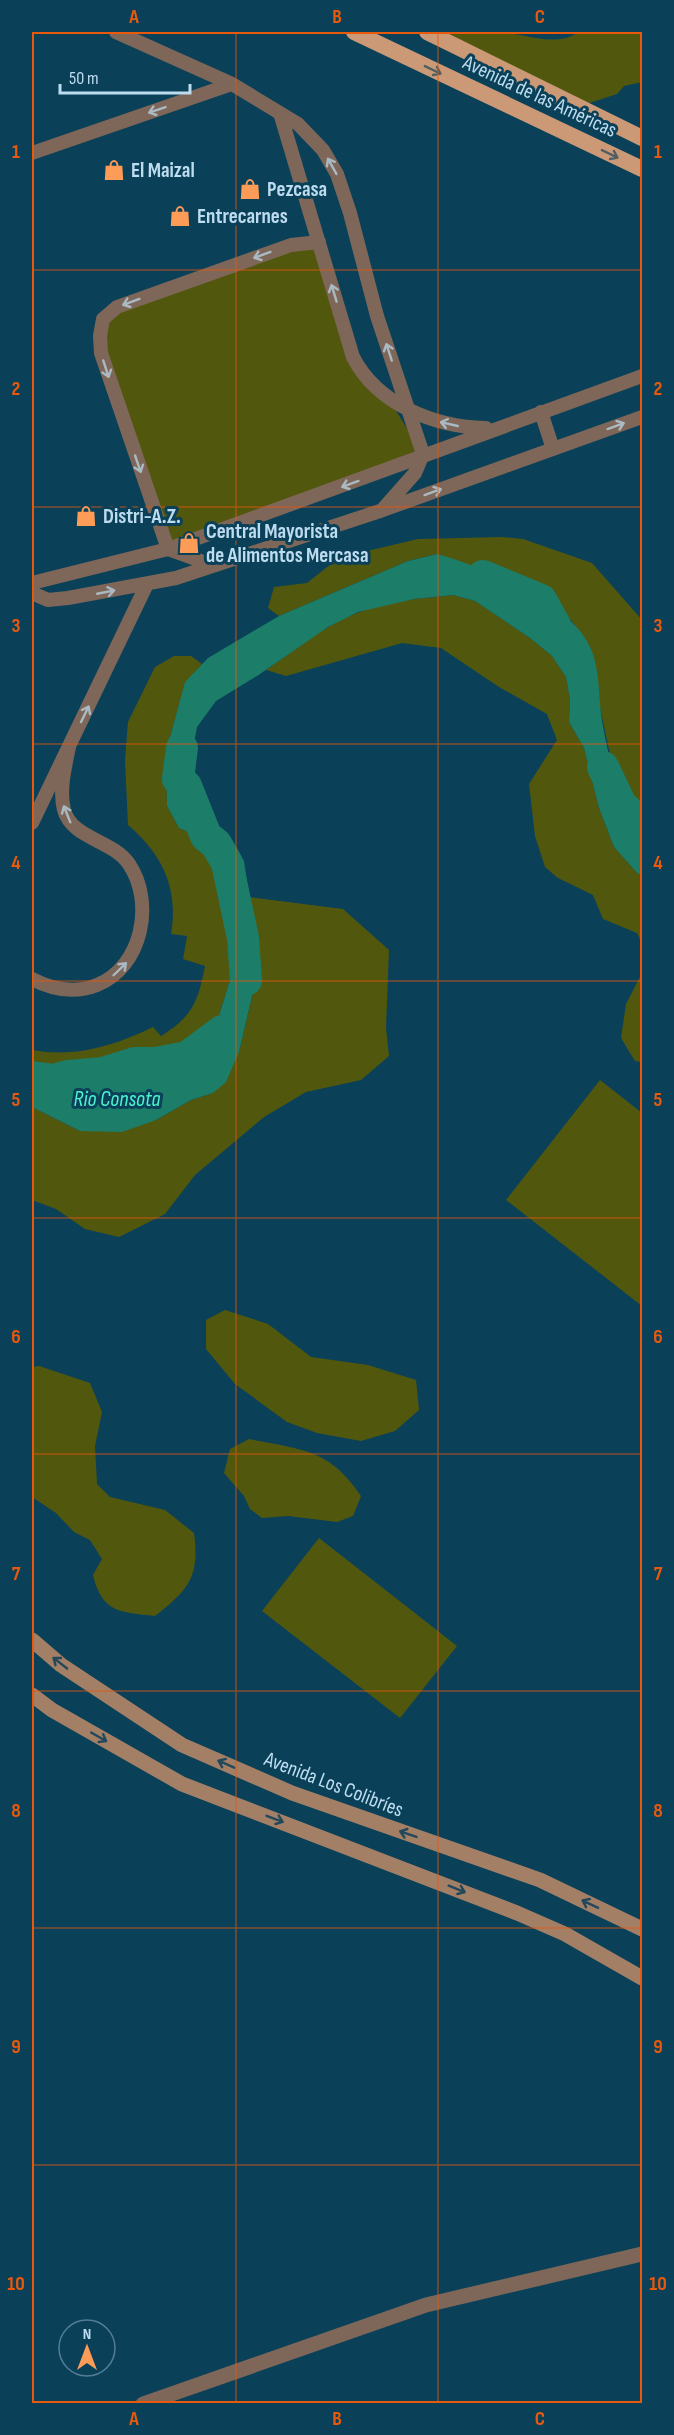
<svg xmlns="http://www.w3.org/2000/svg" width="674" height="2435" font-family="'Sofia Sans Condensed',sans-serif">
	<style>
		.green { fill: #51580e }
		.water { fill: #1c7d69 }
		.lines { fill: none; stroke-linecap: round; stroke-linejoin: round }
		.river { stroke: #1c7d69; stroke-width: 32 }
		.minor { stroke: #7e6758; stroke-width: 14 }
		.tertiary { stroke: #7e6758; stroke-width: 15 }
		.secondary { stroke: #a37f66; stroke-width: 15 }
		.trunk { stroke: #cc9976; stroke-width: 16 }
		.oneway { stroke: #4f5f63 }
		.oneway2 { stroke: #aab9c2 }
		.oneway3 { stroke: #22495b }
		.grid { fill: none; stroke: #e8590c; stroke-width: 1.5; stroke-opacity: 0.55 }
		.labels { text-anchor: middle; stroke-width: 6; stroke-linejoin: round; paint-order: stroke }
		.street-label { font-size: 21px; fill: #bddcef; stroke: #0b4059 }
		.poi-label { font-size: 21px; font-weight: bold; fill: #bddcef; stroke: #0b4059; text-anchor: start }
		.water-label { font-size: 22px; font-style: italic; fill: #4cf3ce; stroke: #0b4059 }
		.neatline { fill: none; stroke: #e8590c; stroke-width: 2 }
		.grid-label { font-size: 20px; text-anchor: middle; font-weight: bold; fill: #e8590c }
	</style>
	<rect width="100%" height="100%" fill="#0b4059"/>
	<path class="green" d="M427 32C452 32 478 29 502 32 526 34 556 48 579 32H642V82L624 86 617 94 577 107Z
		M319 242 353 357 388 398 423 454 168 549 101 353 109 313Z
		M502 537 523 539 592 563 642 620V835L634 831 621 805 585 638 565 613 523 591 437 554 408 561 279 616 268 608 274 587 307 583 331 564 354 554 418 539Z
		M453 595 475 601 530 638 552 656 566 677 570 700 569 722 584 748 599 808 614 847 638 874H642V943L637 933 603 919 593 895 558 878 545 867 535 836 529 784 557 740 547 714 499 687 441 648 402 643 286 676 266 670C295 650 323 626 357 613 387 601 421 598 453 595Z
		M174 656H191L202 664 185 683 166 752 167 806 179 828 216 844 227 863 243 938 218 1019 187 1057 157 1063 96 1066 54 1080 32 1076V1050C75 1058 114 1046 153 1027L161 1036C193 1016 198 1002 205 966L183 959 187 936 171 934C179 888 162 854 128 825L125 760 128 722 155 667Z
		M248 897 343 909 389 950 386 1028 389 1056 361 1080 306 1092 264 1117 195 1175 165 1214 119 1237 85 1229 56 1209 32 1200V1107L80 1131 156 1120 191 1100 213 1093 239 1052 257 975Z
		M642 973V1062L635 1061 621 1038 626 1004Z
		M600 1080 642 1113V1306L506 1200Z
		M225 1310 268 1324 311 1357 368 1365 416 1380 419 1410 395 1431 361 1441 317 1433 287 1422 235 1384 206 1349V1320Z
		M39 1366 90 1383 102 1412 95 1446 97 1484 110 1497 165 1510 194 1533C200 1577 188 1590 155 1616 120 1612 102 1613 93 1575L102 1559 90 1540 74 1532 56 1513 32 1497V1367Z
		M249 1439C301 1450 329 1448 361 1496L353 1516 337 1522 288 1516 262 1518 250 1509 244 1496 224 1473 230 1449Z
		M319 1538 457 1646 400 1718 262 1611Z"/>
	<path class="water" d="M437 554C477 564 564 602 585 638 600 661 598 687 601 713 603 732 622 819 634 831 636 833 640 833 642 835V874H638L614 847 599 808 584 748 569 722 570 700 566 677 552 656 530 638 475 601 453 595 414 599 358 612 328 627 257 676 216 701 197 727 186 786 195 806 209 822 230 837 244 861 252 916 257 975 239 1052 226 1082 213 1093 191 1100 156 1120 122 1132 80 1131 32 1107V1076L54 1080 96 1066 156 1063 187 1057 218 1019 243 938 227 863 216 844 179 828 167 806 166 752 185 682 208 658 279 616 408 561Z"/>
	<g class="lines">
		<path class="river" d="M483 576 541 600 562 638
			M182 748 178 779 186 786 206 836 216 844 227 863 243 938 246 980
			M603 767 621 805 642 824
			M32 1077 54 1080 68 1076 103 1073 135 1063H156L187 1057 222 1031"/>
		<path class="minor" d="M116 32 232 84 298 124 323 150 337 174 350 213 377 316 423 454 415 473 384 508
			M280 113 353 357C377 404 434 427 486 428
			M32 153 232 84
			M541 412 553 449
			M168 549 101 353 100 336 103 319 117 307 291 245 319 242
			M168 549 212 565
			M32 583 168 549 642 376
			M32 593 48 600 68 598 176 578 383 510 642 417
			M32 823 147 584
			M32 979C53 990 74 994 97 985 142 967 155 903 129 864 113 840 72 839 64 810 59 790 65 767 69 747"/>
		<path class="tertiary" d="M143 2404 426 2305 642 2254"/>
		<path class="secondary" d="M32 1640 61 1665 182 1745 292 1793 540 1880 642 1929
			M32 1695 52 1710 182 1784 517 1913 565 1934 642 1978"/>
		<path class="trunk" d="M354 32 642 169
			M427 32 642 138"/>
	</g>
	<defs><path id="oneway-shaft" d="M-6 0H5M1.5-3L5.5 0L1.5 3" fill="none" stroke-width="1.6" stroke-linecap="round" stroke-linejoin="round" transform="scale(1.5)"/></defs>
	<g class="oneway">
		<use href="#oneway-shaft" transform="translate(433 70) rotate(26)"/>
		<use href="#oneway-shaft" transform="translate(610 154) rotate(26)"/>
	</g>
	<g class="oneway2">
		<use href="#oneway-shaft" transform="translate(157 110) rotate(161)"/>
		<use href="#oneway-shaft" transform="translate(332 166) rotate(-119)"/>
		<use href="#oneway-shaft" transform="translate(262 255) rotate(160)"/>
		<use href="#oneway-shaft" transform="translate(334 293) rotate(-107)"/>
		<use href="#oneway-shaft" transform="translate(131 302) rotate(160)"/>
		<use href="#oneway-shaft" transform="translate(389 352) rotate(-108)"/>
		<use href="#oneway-shaft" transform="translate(106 369) rotate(72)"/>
		<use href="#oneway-shaft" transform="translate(449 424) rotate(-167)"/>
		<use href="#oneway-shaft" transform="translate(616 426) rotate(-20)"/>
		<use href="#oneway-shaft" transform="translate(138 464) rotate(71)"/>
		<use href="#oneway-shaft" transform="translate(350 484) rotate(160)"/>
		<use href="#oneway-shaft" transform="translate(433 492) rotate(-20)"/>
		<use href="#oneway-shaft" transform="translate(106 592) rotate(-11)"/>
		<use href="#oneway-shaft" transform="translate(85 714) rotate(-64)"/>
		<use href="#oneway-shaft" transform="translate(67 814) rotate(-112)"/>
		<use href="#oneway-shaft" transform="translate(120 969) rotate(-44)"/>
	</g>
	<g class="oneway3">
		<use href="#oneway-shaft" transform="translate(60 1663) rotate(-142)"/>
		<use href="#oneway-shaft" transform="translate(99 1737) rotate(30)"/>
		<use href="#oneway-shaft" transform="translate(226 1764) rotate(-156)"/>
		<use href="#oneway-shaft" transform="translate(275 1819) rotate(21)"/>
		<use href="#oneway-shaft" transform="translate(408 1834) rotate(-161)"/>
		<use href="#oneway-shaft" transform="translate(457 1889) rotate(22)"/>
		<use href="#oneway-shaft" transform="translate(590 1904) rotate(-155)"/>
	</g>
	<path class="grid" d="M236 32V2404M438 32V2404M32 270H642M32 507H642M32 744H642M32 981H642M32 1218H642M32 1454H642M32 1691H642M32 1928H642M32 2165H642"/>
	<defs>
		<symbol id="shop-bare" viewBox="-9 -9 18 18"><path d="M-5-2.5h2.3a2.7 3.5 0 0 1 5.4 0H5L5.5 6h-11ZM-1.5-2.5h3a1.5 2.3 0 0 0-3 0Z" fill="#fd9c56" stroke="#0b4059" stroke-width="2.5" paint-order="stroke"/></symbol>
	</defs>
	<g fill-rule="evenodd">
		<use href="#shop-bare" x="99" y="155" width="30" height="30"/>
		<use href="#shop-bare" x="235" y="174" width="30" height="30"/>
		<use href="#shop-bare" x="165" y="201" width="30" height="30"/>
		<use href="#shop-bare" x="71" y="501" width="30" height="30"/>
		<use href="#shop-bare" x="174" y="528" width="30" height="30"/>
	</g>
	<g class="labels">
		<g class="street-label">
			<text transform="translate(540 96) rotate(25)" y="7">Avenida de las Américas</text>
			<text transform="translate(334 1784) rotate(21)" y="7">Avenida Los Colibríes</text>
		</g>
		<g class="poi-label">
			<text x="131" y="177">El Maizal</text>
			<text x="267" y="196">Pezcasa</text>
			<text x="197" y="223">Entrecarnes</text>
			<text x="103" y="523">Distri-A.Z.</text>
			<text x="206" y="538">Central Mayorista<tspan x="206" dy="24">de Alimentos Mercasa</tspan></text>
		</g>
		<g class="water-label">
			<text x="117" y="1106">Rio Consota</text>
		</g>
	</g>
	<rect width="674" height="2435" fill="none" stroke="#0b4059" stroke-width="66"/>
	<g transform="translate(87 2348)"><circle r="28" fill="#0b4059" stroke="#527e95" stroke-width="1.5"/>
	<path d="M0-4.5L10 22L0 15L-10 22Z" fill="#fd9c56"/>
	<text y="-9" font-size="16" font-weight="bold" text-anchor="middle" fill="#bddcef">N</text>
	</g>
	<path d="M60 84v9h130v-9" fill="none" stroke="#bddcef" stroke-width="3"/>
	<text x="69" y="84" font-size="18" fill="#bddcef" stroke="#0b4059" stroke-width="4.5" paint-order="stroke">50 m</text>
	<rect x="33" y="33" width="608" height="2369" class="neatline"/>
	<g class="grid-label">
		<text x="134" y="23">A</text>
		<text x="337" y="23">B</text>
		<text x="540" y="23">C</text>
		<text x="16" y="158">1</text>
		<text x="658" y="158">1</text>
		<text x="16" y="395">2</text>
		<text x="658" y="395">2</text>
		<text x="16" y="632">3</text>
		<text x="658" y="632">3</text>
		<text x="16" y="869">4</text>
		<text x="658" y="869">4</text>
		<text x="16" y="1106">5</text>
		<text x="658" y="1106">5</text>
		<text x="16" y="1343">6</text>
		<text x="658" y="1343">6</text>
		<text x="16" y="1580">7</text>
		<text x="658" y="1580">7</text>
		<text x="16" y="1817">8</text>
		<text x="658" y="1817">8</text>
		<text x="16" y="2053">9</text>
		<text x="658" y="2053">9</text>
		<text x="16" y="2290">10</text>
		<text x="658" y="2290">10</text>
		<text x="134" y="2425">A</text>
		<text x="337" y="2425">B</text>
		<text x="540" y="2425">C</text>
	</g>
</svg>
